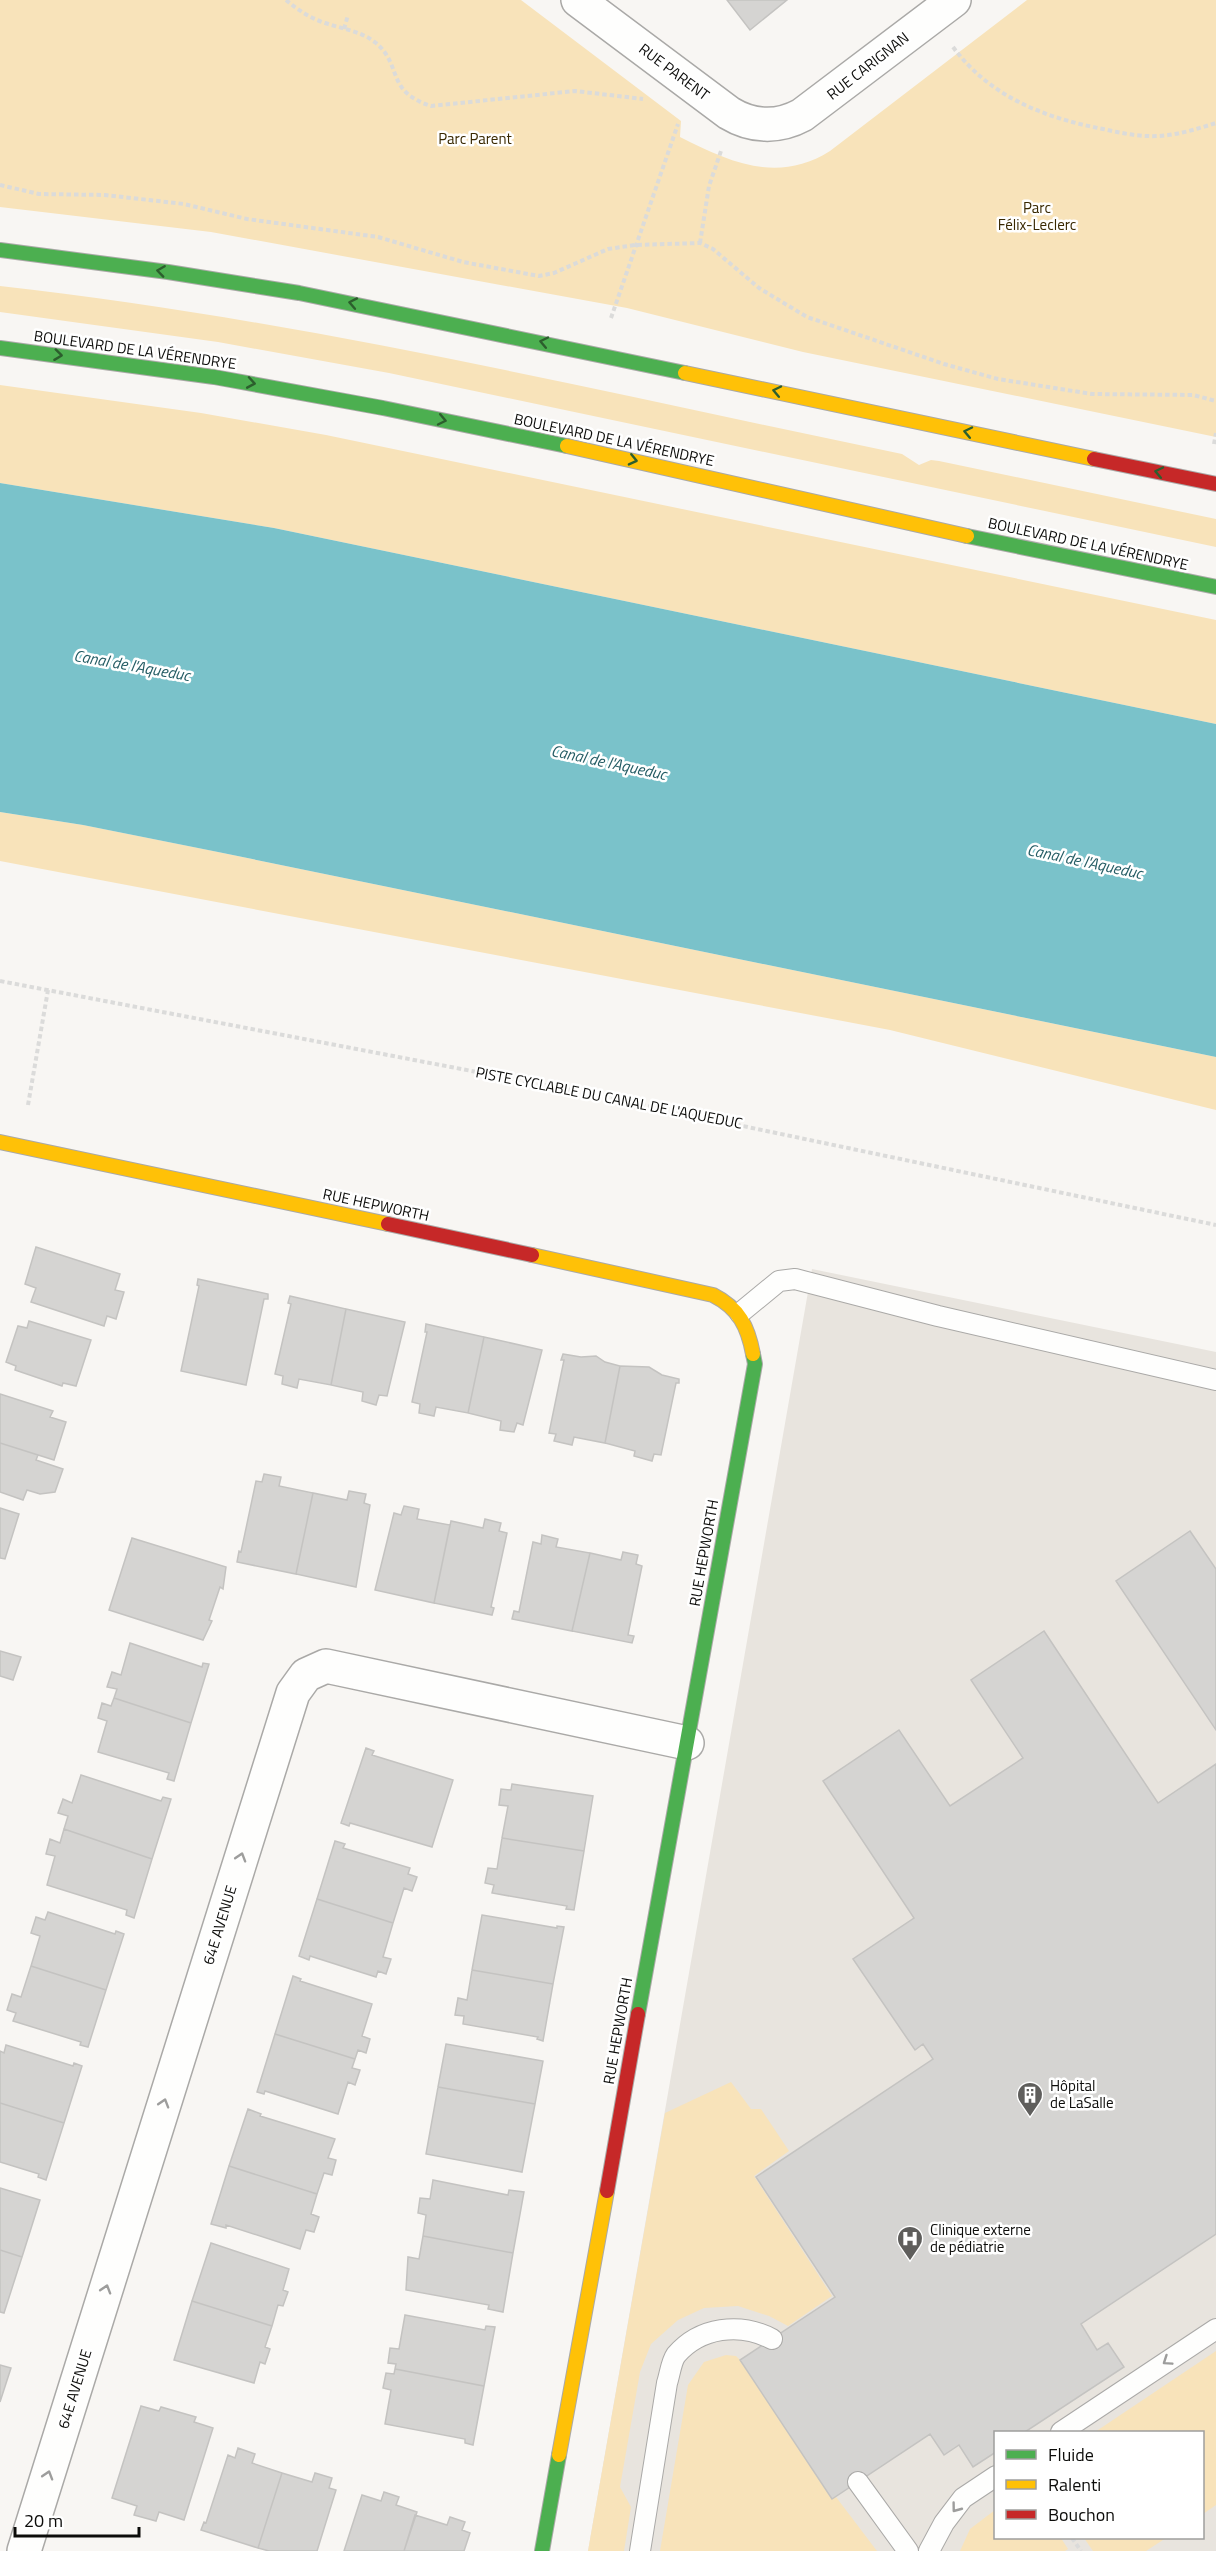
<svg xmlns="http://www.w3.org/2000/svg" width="1216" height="2551" font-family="'Titillium Web',sans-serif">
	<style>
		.built { fill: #e8e4de; fill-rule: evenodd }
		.green { fill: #f8e3ba }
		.water { fill: #7ac2ca }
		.building { fill: #d5d4d2; stroke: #c4c3c1; stroke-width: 1.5 }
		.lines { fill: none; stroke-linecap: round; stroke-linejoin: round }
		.lane-casing { stroke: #aaa9a7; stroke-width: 22 }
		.street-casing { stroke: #aaa9a7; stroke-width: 36 }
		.fast-casing { stroke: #aaa9a7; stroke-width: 16 }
		.slow-casing { stroke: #aaa9a7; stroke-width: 16 }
		.jam-casing { stroke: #aaa9a7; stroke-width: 16 }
		.path { stroke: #dbdbda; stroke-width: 4; stroke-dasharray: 4.5 3; stroke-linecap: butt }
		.lane { stroke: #fefefd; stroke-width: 20 }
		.street { stroke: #fefefd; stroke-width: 33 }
		.fast { stroke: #4caf50; stroke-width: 14 }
		.slow { stroke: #ffc107; stroke-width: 14 }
		.jam { stroke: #c62828; stroke-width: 14 }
		.oneway { stroke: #2c5e2d }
		.oneway2 { stroke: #9d9d9c }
		.labels { text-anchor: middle; stroke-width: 5; stroke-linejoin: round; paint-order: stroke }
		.street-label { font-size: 15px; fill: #0c0c0a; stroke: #fff }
		.park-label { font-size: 15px; fill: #392800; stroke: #fff }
		.poi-label { font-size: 15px; fill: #0c0c0a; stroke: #fff; text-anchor: start }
		.water-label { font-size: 16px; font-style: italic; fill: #245c64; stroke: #fff }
	</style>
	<rect width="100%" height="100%" fill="#f8f6f3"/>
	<path class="built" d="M812 1269 1216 1352V2551H588ZM996 2432H1202V2538H996Z"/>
	<path class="green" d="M0 0H521L681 121 680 137C729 162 778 184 830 151L1027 0H1216V437L803 352 627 308 211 232 0 207Z
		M0 286C305 320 602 392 902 454L919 465 931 460 939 461 1216 519V547L389 373 218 342 0 312Z
		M0 385 201 413 326 435 1216 620V724L274 528 0 483Z
		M0 812 83 825 218 852 1216 1057V1110L890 1030 0 861Z
		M731 2082 751 2109H761L789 2151 754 2176 832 2296 788 2326 769 2316 738 2306 704 2308 678 2320 651 2344 640 2372 620 2487 631 2507 624 2551H588L665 2113Z
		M1216 2351V2505L1203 2514 1202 2432H1095Z
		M726 2355 736 2356 740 2360 832 2499 836 2497 877 2551H660L688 2385 704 2362Z
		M995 2510 996 2538H1061L1068 2549 1065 2551H960L970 2529Z
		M1084 2538H1166L1146 2551H1093Z"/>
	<path class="water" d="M0 483 274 528 1216 724V1057L218 852 83 825 0 812Z"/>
	<path class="building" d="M727 0H787L750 30Z
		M36 1247 120 1274 115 1290 124 1292 116 1319 107 1316 104 1326 31 1302 36 1288 25 1284Z
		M198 1279 268 1294V1299H264L246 1385 181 1371 199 1286 197 1285Z
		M290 1296 346 1309 331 1385 299 1379 297 1388 282 1384 283 1376 275 1374 291 1304 288 1303Z
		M346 1309 405 1322 387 1396 379 1395 376 1405 362 1401 363 1392 331 1385Z
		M29 1321 91 1340 76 1386 63 1383 62 1386 15 1370 16 1366 6 1362 18 1326 27 1328Z
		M426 1324 484 1337 468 1413 436 1407 434 1416 419 1413 420 1404 412 1402 427 1332H425Z
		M484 1337 542 1350 523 1425 517 1423 514 1432 500 1430 501 1421 468 1413Z
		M563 1354 581 1357 596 1356 605 1362 620 1366 605 1443 574 1437 572 1445 554 1441 556 1434 549 1433 564 1360H561Z
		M620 1366 649 1367 662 1375 679 1379V1383H676L661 1455 654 1454 652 1461 634 1456 635 1451 605 1443Z
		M0 1394 53 1411 50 1417 66 1422 54 1460 0 1443Z
		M0 1443 38 1455 36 1460 63 1469 55 1492 40 1494 27 1490 23 1500 0 1492Z
		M264 1474 281 1477 279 1486 313 1493 296 1574 237 1562 239 1551 241 1552 256 1481 262 1482Z
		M349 1491 366 1494 364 1503 370 1505 356 1587 296 1574 313 1493 347 1500Z
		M404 1506 419 1509 417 1519 450 1525 434 1603 375 1590 394 1513 401 1515Z
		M0 1508 19 1514 5 1559 0 1558Z
		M485 1519 501 1523 499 1531 507 1533 491 1607 494 1608 492 1615 434 1603 451 1521 483 1528Z
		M1190 1531 1216 1569V1730L1116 1581Z
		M542 1535 558 1539 556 1547 590 1553 572 1631 512 1619 514 1611 519 1612 533 1542 541 1544Z
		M132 1538 226 1567 223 1589 220 1587 209 1620 212 1621 203 1640 109 1610Z
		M623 1552 638 1555 636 1564 642 1566 628 1635 634 1636 632 1643 572 1631 590 1553 621 1560Z
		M1044 1631 1158 1803 1216 1764V2234L1081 2324 1097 2350 1108 2343 1124 2367 1025 2432H996V2452L973 2467 959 2445 944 2455 930 2434 832 2499 740 2360 835 2297 756 2177 933 2059 923 2044 915 2050 853 1959 914 1918 823 1781 899 1730 950 1806 1023 1758 971 1680Z
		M130 1643 202 1667 203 1663 209 1664 191 1723 114 1698 117 1689 107 1687 112 1672 121 1675Z
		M0 1651 21 1657 13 1680 0 1676Z
		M114 1698 191 1723 174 1781 167 1779 169 1773 98 1752 107 1721 98 1718 102 1703 111 1706Z
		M366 1748 374 1751 372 1755 453 1780 432 1847 350 1823 349 1826 341 1823Z
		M81 1775 161 1801 163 1797 171 1799 152 1859 64 1829 68 1816 58 1813 63 1799 72 1803Z
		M512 1784 593 1796 584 1851 502 1838 508 1806 499 1805 501 1789 511 1790Z
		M64 1829 152 1859 134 1918 126 1915 127 1910 47 1885 55 1856 46 1854 50 1839 60 1843Z
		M502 1838 584 1851 574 1910 566 1909 567 1906 492 1893 494 1885 485 1883 488 1868 497 1869Z
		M335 1841 345 1844 343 1848 410 1868 408 1874 417 1877 412 1891 404 1888 393 1923 317 1899Z
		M317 1899 393 1923 383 1957 391 1959 386 1974 378 1971 376 1977 310 1956 309 1960 299 1956Z
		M48 1912 115 1934 116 1931 124 1934 106 1990 31 1966 40 1936 31 1933 36 1917 45 1920Z
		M482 1915 557 1928V1926L564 1927 553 1984 472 1970Z
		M31 1966 106 1990 88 2047 80 2045 81 2042 13 2021 16 2013 7 2010 12 1994 21 1997Z
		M472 1970 553 1984 543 2041 537 2039 538 2037 463 2024 464 2016 455 2015 458 1998 467 2000Z
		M293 1976 301 1979 300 1981 372 2004 362 2036 370 2039 366 2053 358 2050 355 2059 275 2034Z
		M275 2034 355 2059 352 2068 360 2070 355 2085 348 2082 338 2114 265 2091 264 2094 257 2092Z
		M446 2044 543 2061 535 2104 438 2087Z
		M6 2045 73 2066 74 2063 82 2066 64 2123 0 2103V2051L4 2053Z
		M438 2087 535 2104 522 2172 426 2154Z
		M0 2103 64 2123 46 2180 38 2177 39 2174 0 2162Z
		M248 2109 261 2114 260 2116 335 2139 328 2158 336 2160 332 2175 324 2173 317 2194 229 2166Z
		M229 2166 317 2194 311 2214 319 2217 314 2232 306 2230 300 2249 226 2225V2228L211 2224Z
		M433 2180 508 2195 509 2190 524 2192 513 2253 423 2236 426 2215 418 2213 420 2198 430 2199Z
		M0 2188 40 2200 22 2257 0 2250Z
		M423 2236 513 2253 503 2312 488 2309 489 2305 406 2290 408 2257 419 2259Z
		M211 2243 289 2269 283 2290 288 2292 283 2306 278 2305 272 2326 192 2301Z
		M0 2250 22 2257 4 2313 0 2312Z
		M192 2301 272 2326 265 2347 270 2349 265 2364 260 2362 254 2383 174 2360Z
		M405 2315 485 2330 486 2326 495 2327 484 2386 395 2369 396 2364 388 2363 390 2348 399 2349Z
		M0 2365 11 2368 0 2402Z
		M395 2369 484 2386 473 2445 465 2443V2439L385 2424 391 2390 383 2388 386 2373 394 2374Z
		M141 2406 159 2411 161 2407 196 2417 194 2422 213 2428 184 2520 159 2512 156 2521 134 2515 137 2506 112 2498Z
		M238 2448 255 2454 252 2463 282 2473 258 2548 201 2530 204 2522 206 2523 228 2455 235 2458Z
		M282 2473 312 2482 315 2473 332 2478 329 2488 336 2490 317 2551H269L258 2548Z
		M384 2492 399 2497 396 2505 417 2512 404 2551H344L362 2495 381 2501Z
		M415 2515 447 2525 450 2517 465 2522 462 2530 470 2533 464 2551H404Z"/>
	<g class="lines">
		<defs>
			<path id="lane" d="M740 1313 779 1281 795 1279 938 1316 1216 1380
				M1061 2432 1216 2329
				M858 2482 908 2551
				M640 2551 667 2383C670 2374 671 2362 676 2355 700 2327 740 2322 772 2339
				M929 2551 944 2523 963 2498 996 2476"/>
			<path id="street" d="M578 0 729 113C752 127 778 128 802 115L954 0
				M24 2551 293 1693 306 1675 326 1666 687 1743"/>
			<path id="fast" d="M0 250 168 272 299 293 685 373
				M0 348 214 377 383 408 567 446
				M967 536 1216 587
				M638 2014 755 1364 753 1354
				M542 2551 559 2455"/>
			<path id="slow" d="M685 373 1094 459
				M567 446 967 536
				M0 1142 388 1224
				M532 1255 713 1295C739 1308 748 1327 753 1354
				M559 2455 607 2191"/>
			<path id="jam" d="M1094 459 1216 484
				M388 1224 532 1255
				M607 2191 638 2014"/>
		</defs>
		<use href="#lane" class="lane-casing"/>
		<use href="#street" class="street-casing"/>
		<use href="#fast" class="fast-casing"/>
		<use href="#slow" class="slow-casing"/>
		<use href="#jam" class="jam-casing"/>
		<path class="path" d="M286 0C298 10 310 18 325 23 343 29 361 31 376 43 403 66 385 91 431 106L575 91 643 99
			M344 29 348 15
			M953 47C990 97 1045 118 1103 129 1121 133 1139 137 1158 136 1178 135 1197 129 1216 123
			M0 185 39 194 105 195 184 204 247 219 378 237 463 262 539 276 554 273 608 249 635 245 700 243 713 249 759 288 807 317 944 364 998 379 1092 394 1193 395 1216 401
			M700 243 709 186 721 151
			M611 318 678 124
			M1214 444 1216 433
			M0 981 561 1088 1216 1225
			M28 1105 48 990
			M1072 2538 1081 2551"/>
		<use href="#lane" class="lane"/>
		<use href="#street" class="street"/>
		<use href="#fast" class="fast"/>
		<use href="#slow" class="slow"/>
		<use href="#jam" class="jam"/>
	</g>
	<defs><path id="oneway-chevron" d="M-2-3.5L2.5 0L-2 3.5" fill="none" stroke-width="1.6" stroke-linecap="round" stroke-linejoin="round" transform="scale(1.5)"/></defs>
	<g class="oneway">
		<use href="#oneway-chevron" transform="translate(161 271) rotate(-172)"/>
		<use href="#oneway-chevron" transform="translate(353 303) rotate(-169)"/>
		<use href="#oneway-chevron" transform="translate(544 342) rotate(-168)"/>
		<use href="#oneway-chevron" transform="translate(58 355) rotate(7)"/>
		<use href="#oneway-chevron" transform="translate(251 383) rotate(10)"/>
		<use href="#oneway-chevron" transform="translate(777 391) rotate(-168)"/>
		<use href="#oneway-chevron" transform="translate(442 420) rotate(12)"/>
		<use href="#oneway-chevron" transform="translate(968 432) rotate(-168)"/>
		<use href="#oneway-chevron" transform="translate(633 460) rotate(13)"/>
		<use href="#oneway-chevron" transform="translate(1159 472) rotate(-168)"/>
	</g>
	<g class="oneway2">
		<use href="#oneway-chevron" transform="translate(241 1857) rotate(-73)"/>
		<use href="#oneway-chevron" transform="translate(164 2103) rotate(-73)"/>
		<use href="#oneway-chevron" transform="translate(106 2289) rotate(-73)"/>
		<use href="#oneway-chevron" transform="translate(1167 2361) rotate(146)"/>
		<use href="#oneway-chevron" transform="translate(48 2475) rotate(-73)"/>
		<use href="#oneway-chevron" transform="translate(956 2508) rotate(127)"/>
	</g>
	<defs>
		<symbol id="building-pin" viewBox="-11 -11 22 30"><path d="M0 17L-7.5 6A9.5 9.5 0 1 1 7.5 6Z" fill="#5f5e5c" stroke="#fff"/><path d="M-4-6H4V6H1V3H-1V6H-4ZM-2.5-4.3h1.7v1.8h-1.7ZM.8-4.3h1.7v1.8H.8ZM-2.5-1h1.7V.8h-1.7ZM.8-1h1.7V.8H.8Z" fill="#fff"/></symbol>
		<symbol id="hospital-pin" viewBox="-11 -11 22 30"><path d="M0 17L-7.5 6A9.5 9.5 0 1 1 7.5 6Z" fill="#5f5e5c" stroke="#fff"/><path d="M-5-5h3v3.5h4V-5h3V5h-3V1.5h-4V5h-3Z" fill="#fff"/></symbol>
	</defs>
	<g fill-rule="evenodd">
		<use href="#building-pin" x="1015" y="2080" width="30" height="40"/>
		<use href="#hospital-pin" x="895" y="2224" width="30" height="40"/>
	</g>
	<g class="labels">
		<g class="street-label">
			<text transform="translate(868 66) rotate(-38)" y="5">RUE CARIGNAN</text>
			<text transform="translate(674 72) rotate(37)" y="5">RUE PARENT</text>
			<text transform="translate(135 350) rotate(8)" y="5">BOULEVARD DE LA VÉRENDRYE</text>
			<text transform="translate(614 440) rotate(12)" y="5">BOULEVARD DE LA VÉRENDRYE</text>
			<text transform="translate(1088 544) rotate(12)" y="5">BOULEVARD DE LA VÉRENDRYE</text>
			<text transform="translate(609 1098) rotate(11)" y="5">PISTE CYCLABLE DU CANAL DE L'AQUEDUC</text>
			<text transform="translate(376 1205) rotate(12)" y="5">RUE HEPWORTH</text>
			<text transform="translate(704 1553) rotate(-80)" y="5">RUE HEPWORTH</text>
			<text transform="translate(220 1925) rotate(-73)" y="5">64E AVENUE</text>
			<text transform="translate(618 2031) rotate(-80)" y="5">RUE HEPWORTH</text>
			<text transform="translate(75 2389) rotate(-73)" y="5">64E AVENUE</text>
		</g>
		<g class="park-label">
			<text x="475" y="144">Parc Parent</text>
			<text x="1037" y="213">Parc<tspan x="1037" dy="17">Félix-Leclerc</tspan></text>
		</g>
		<g class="poi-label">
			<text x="1050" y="2091">Hôpital<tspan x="1050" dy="17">de LaSalle</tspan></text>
			<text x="930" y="2235">Clinique externe<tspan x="930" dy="17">de pédiatrie</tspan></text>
		</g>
		<g class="water-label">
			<text transform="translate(132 665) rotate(10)" y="6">Canal de l'Aqueduc</text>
			<text transform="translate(609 762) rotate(12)" y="6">Canal de l'Aqueduc</text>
			<text transform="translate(1085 861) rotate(12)" y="6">Canal de l'Aqueduc</text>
		</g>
	</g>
	<rect x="994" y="2431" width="210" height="108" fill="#ffffff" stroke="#9e9e9d" stroke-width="1.5"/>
	<rect x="1006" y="2450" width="30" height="9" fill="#4caf50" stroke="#9e9e9d" stroke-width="1.5"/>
	<text x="1048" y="2461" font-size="18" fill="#0c0c0a">Fluide</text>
	<rect x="1006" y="2480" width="30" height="9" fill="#ffc107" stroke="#9e9e9d" stroke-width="1.5"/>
	<text x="1048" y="2491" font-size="18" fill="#0c0c0a">Ralenti</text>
	<rect x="1006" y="2510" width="30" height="9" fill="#c62828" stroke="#9e9e9d" stroke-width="1.5"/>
	<text x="1048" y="2521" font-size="18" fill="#0c0c0a">Bouchon</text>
	<path d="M15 2527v9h124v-9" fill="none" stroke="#0c0c0a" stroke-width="3"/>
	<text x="24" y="2527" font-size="18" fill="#0c0c0a" stroke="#ffffff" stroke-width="4.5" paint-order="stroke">20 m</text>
</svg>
